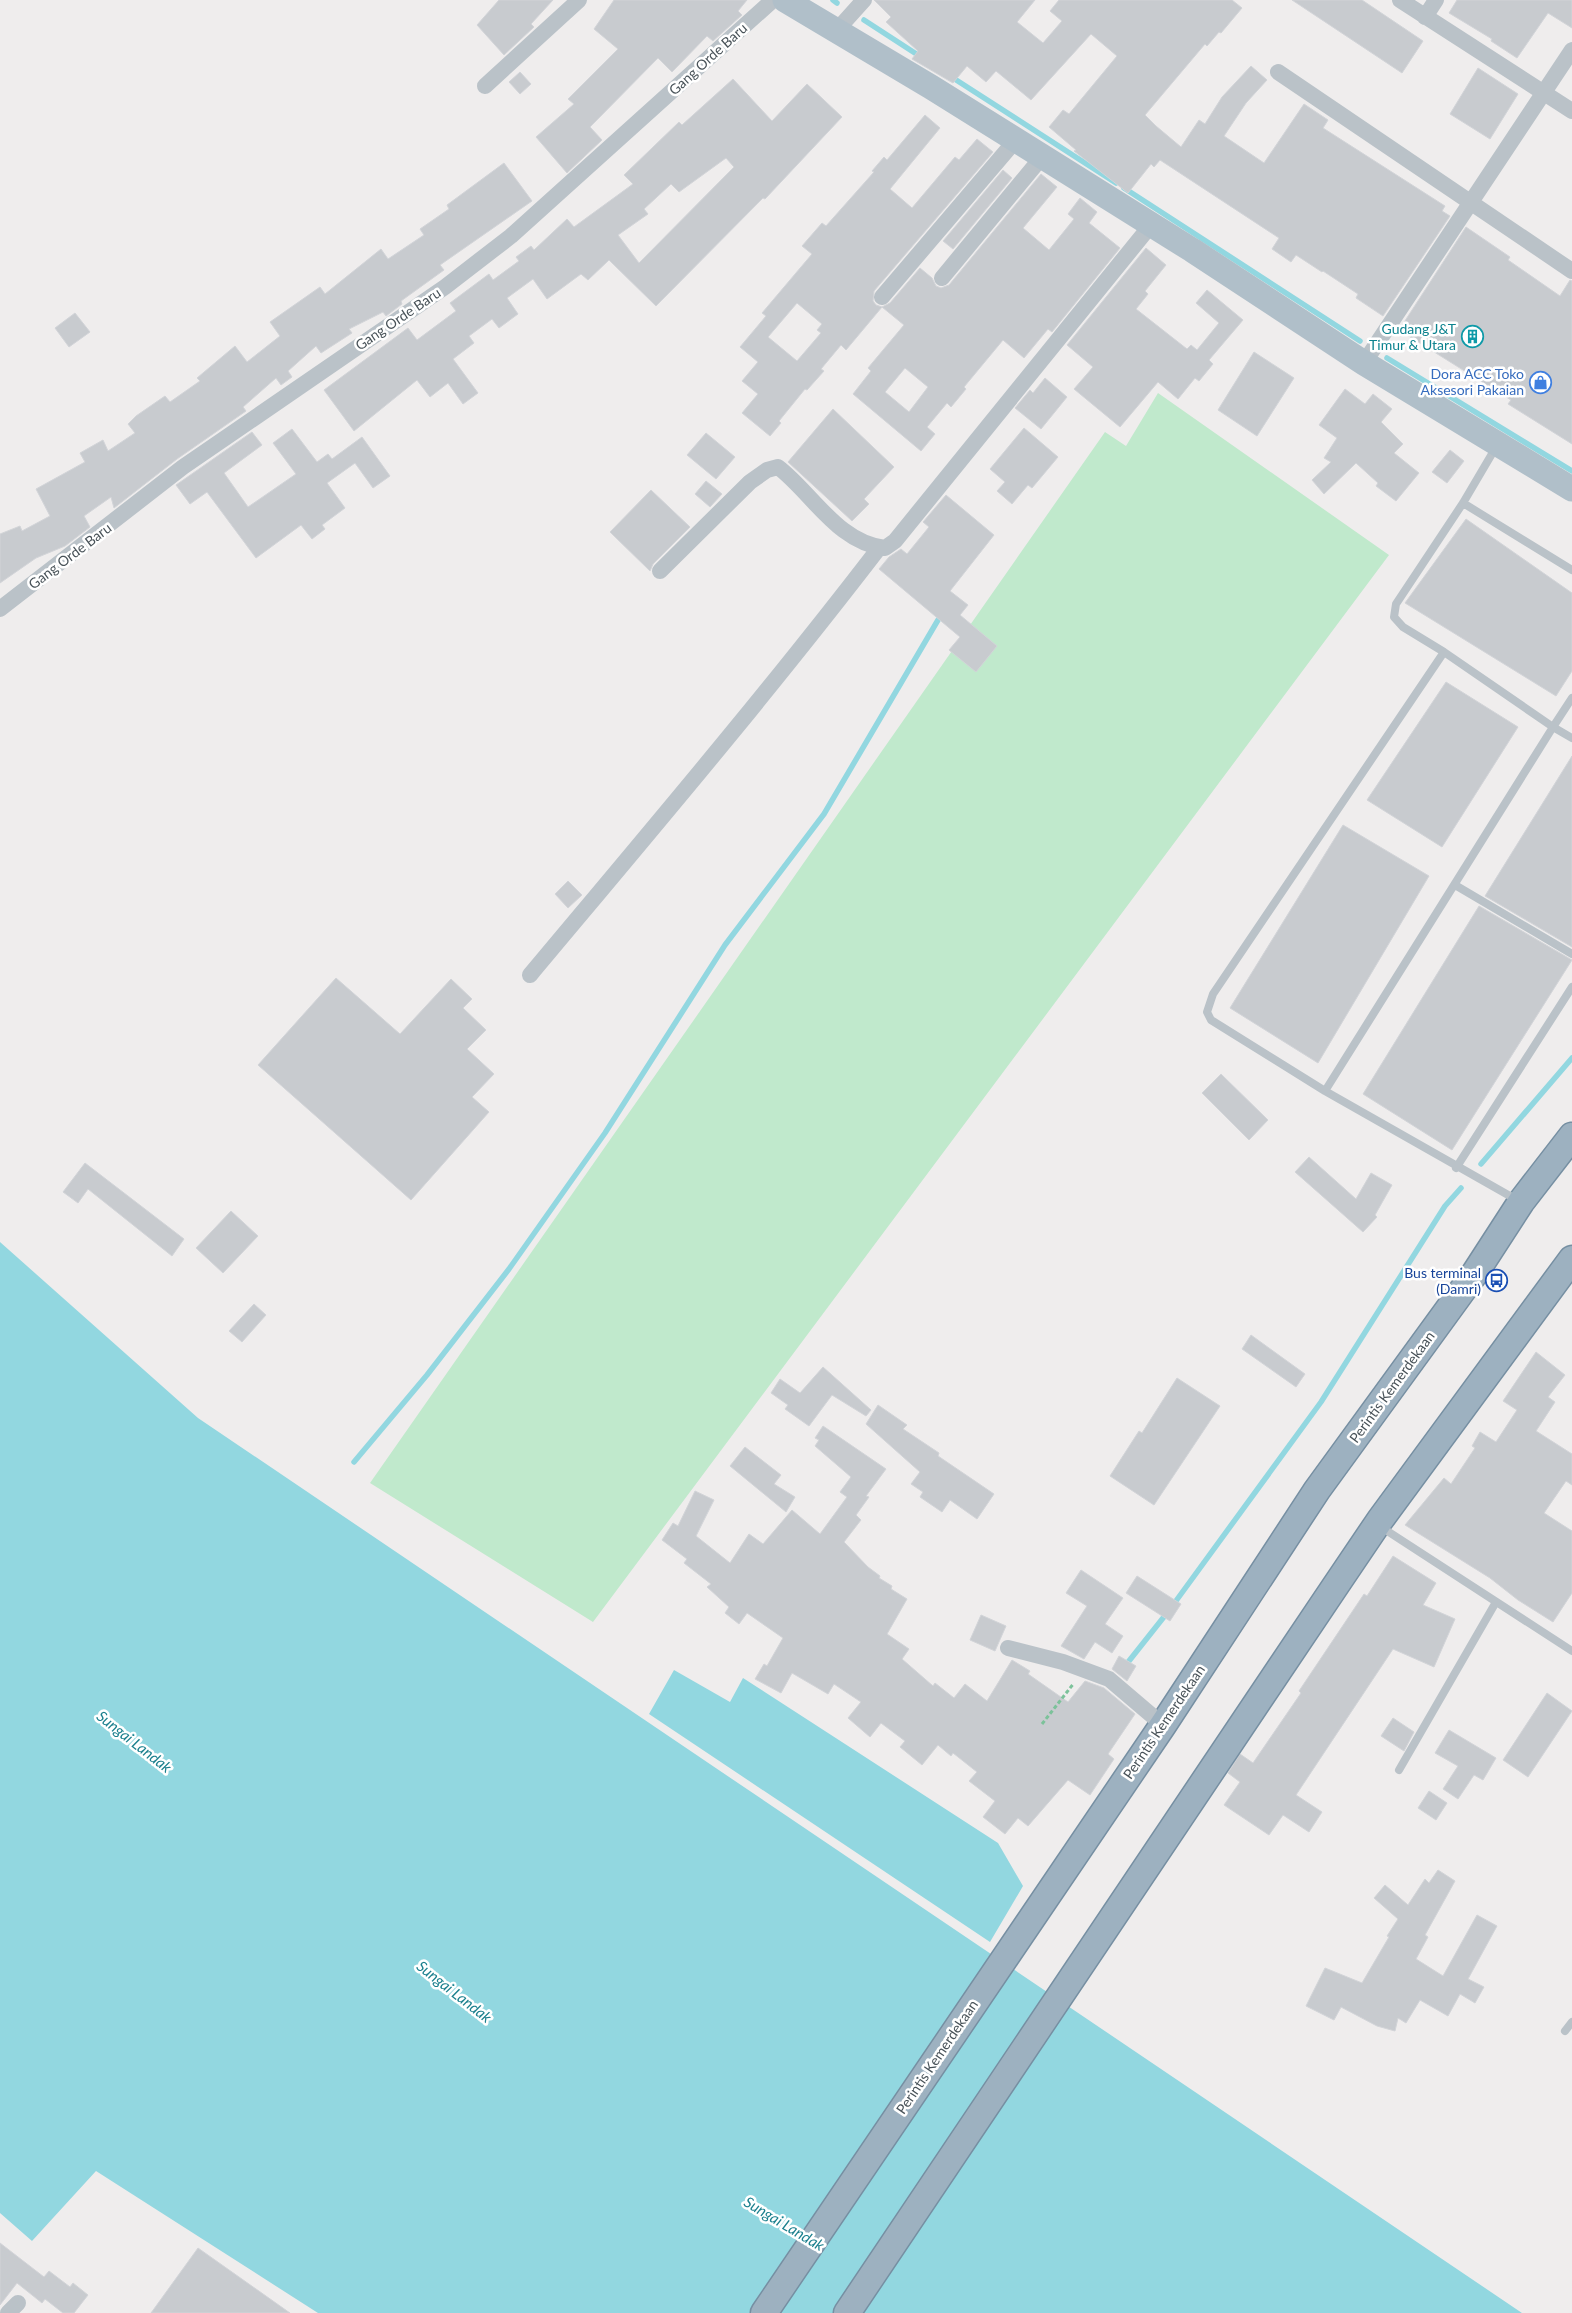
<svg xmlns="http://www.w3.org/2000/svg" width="1572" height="2313" font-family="Lato,sans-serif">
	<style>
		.green { fill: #c0e9cc }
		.water { fill: #92d7e0 }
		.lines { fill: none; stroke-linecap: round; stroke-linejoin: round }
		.stream { stroke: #92d7e0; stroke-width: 5.5 }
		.building { fill: #c8cbcf; stroke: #d2d4d8; fill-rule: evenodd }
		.trunk-casing { stroke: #768fa2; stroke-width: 29 }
		.path { stroke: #7cc29a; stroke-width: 3; stroke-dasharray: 4 2.5; stroke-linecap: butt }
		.service { stroke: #bac2c8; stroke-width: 8 }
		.minor { stroke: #bac2c8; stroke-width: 16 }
		.primary { stroke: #b0bfc9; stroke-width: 25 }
		.trunk { stroke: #9db1c0; stroke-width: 26 }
		.labels { text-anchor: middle; stroke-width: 5; stroke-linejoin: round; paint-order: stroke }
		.street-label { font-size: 14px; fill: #485258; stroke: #fff }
		.culture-label { font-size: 14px; fill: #0d838f; stroke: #fff; text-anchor: end }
		.shop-label { font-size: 14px; fill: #366cbe; stroke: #fff; text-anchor: end }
		.transit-label { font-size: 14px; fill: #164399; stroke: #fff; text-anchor: end }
		.water-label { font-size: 15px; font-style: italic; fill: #1c808e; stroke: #fff }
	</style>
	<rect width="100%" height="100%" fill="#efeded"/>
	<path class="green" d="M1158 393 1389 555 593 1622 370 1483 1105 432 1126 446Z"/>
	<path class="water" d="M0 1242 198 1418 1522 2313H318L96 2171 32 2241 0 2213Z
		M674 1670 730 1702 743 1678 998 1843 1023 1886 990 1942 649 1714Z"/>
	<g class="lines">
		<path class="stream" d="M833 0 837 3
			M864 20 921 57
			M950 76 1116 183
			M1124 188 1360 341
			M1387 358 1572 471
			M1481 1164 1572 1058
			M354 1462 427 1375 509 1269 605 1133 725 945 824 814 938 620
			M1173 1605 1321 1402 1445 1206 1461 1188
			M1125 1666 1167 1613"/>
	</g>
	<path class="building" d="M499 0H553L531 24 534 27 504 55 477 25Z
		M614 0H747L738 11 742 15 713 41 707 36 672 72 658 58 590 127 602 140 567 173 536 137 574 104 568 99 618 49 594 29Z
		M874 0H1035L1017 22 1043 43 1062 21 1050 11 1059 0H1232L1242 8 1221 33 1219 32 1207 46 1205 44 1145 115 1156 126 1181 147 1199 120 1205 124 1222 97 1251 66 1267 80 1246 103 1224 136 1264 163 1304 104 1328 120 1323 128 1445 206 1442 211 1450 216 1383 316 1356 298 1358 294 1323 271 1322 272 1296 255 1291 262 1272 249 1279 238 1160 160 1154 167 1151 164 1128 193 1074 151 1076 150 1049 127 1063 110 1069 114 1117 56 1091 34 1031 100 996 71 986 82 967 66 953 83 912 59 918 51 886 22 891 17Z
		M1292 0H1362L1423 41 1402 73Z
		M1457 0H1572V28L1548 13 1517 58 1491 41 1492 39 1449 13Z
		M1478 68 1518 94 1490 139 1450 114Z
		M520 72 531 84 520 94 509 82Z
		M733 79 772 121 807 84 842 117 765 199 763 198 656 306 609 260 588 280 581 274 547 299 533 279 507 298 518 314 499 328 492 319 469 336 474 343 453 359 478 393 463 404 448 383 430 397 417 380 354 431 324 390 408 328 417 340 456 311 450 303 489 274 493 280 519 261 516 257 531 246 534 250 567 219 574 227 633 184 624 175 679 122 682 125ZM726 158 734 167 639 263 618 235 648 214 644 209 671 184 679 192Z
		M925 115 940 128 890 189 912 208 955 157 959 160 977 139 993 152 874 291 873 301 876 305 882 307 846 350 841 345 821 369 824 371 807 390 805 389 779 421 781 423 770 436 742 413 758 394 742 381 758 362 740 347 766 316 762 313 812 254 802 246 822 223 826 226 874 172 872 171 884 157 887 160ZM797 303 822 324 817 330 821 333 797 361 768 337Z
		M504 163 532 201 440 265 444 270 401 301 402 304 386 316 383 312 349 329 352 333 321 353 316 346 288 371 292 377 281 385 276 378 243 407 246 411 177 459 114 508 111 497 84 516 90 527 65 546 36 558 0 583V534L20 526 22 531 50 516 36 489 85 462 80 453 103 440 108 451 135 433 128 424 136 416 165 396 170 402 200 381 197 378 235 346 247 362 280 336 270 322 320 287 325 294 381 249 388 259 424 235 420 229 449 209 447 205Z
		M1003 170 1012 178 953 249 943 241Z
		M1041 174 1057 187 1023 228 1049 250 1074 219 1068 214 1080 198 1097 212 1089 223 1120 248 1052 332 1048 329 1024 358 1003 340 964 387 966 389 951 407 947 403 927 427 935 434 921 451 853 394 871 371 868 368 904 325 882 307 890 303 920 268 932 278 936 286 941 288 949 285ZM905 368 928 387 909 412 885 392Z
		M1466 227 1510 257 1508 260 1560 296 1570 280 1572 281V444L1508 404 1511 400 1399 330Z
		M1146 248 1166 265 1145 291 1148 294 1136 309 1187 349 1191 345 1197 350 1219 323 1196 303 1207 290 1243 320 1209 360 1213 364 1199 381 1195 378 1178 399 1158 382 1120 427 1074 389 1093 367 1067 345Z
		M75 313 90 332 69 347 55 328Z
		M1254 352 1294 378 1257 436 1218 410Z
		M1045 378 1067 397 1041 429 1015 408 1030 390 1033 393Z
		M1345 389 1365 404 1373 394 1392 409 1381 422 1403 444 1394 453 1419 473 1396 501 1376 486 1378 483 1356 463 1324 494 1312 480 1331 462 1324 458 1337 438 1319 425Z
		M833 409 894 467 864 499 869 504 852 521 788 462Z
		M1024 428 1058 457 1032 488 1028 485 1012 504 997 491 1005 482 990 469Z
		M292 429 317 462 328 454 332 459 362 437 390 476 373 488 355 463 327 483 345 508 322 525 325 529 312 539 301 525 256 558 207 492 190 504 176 485 252 432 262 445 224 473 248 507 296 474 273 443Z
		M706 433 735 457 716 479 687 455Z
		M1450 450 1464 461 1447 483 1432 472Z
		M706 481 722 494 710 507 695 494Z
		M651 490 690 527 653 564 650 571 610 532Z
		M946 495 994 535 950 591 968 605 960 615 997 646 976 672 949 650 960 637 879 569 889 557 901 549 907 554 929 527 923 522Z
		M1466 519 1572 593V671L1556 696 1405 603Z
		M1446 682 1518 727 1442 847 1367 800Z
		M1572 756V947L1485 896Z
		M1343 825 1429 876 1318 1063 1230 1008Z
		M568 881 582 895 568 908 555 894Z
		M1479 906 1572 960 1452 1150 1363 1094Z
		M336 978 400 1034 451 979 472 999 463 1008 486 1030 467 1049 494 1074 472 1097 489 1112 411 1200 258 1065Z
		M1221 1074 1268 1120 1249 1140 1202 1093Z
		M1309 1157 1356 1199 1371 1173 1392 1185 1375 1215 1377 1217 1363 1232 1295 1172Z
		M85 1163 184 1239 172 1256 88 1189 78 1203 63 1192Z
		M231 1211 258 1236 223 1273 196 1248Z
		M254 1304 266 1315 242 1342 229 1331Z
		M1251 1335 1305 1374 1296 1387 1242 1349Z
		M1536 1352 1565 1375 1548 1397 1555 1402 1536 1431 1572 1454V1485L1566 1481 1544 1513 1572 1531V1593L1553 1622 1518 1600 1490 1578 1405 1525 1444 1478 1451 1484 1475 1448 1472 1446 1480 1432 1496 1442 1517 1410 1503 1401Z
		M823 1367 871 1410 866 1416 832 1395 809 1426 785 1409 788 1405 771 1393 780 1379 800 1393Z
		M1177 1378 1220 1406 1154 1505 1110 1476 1139 1431 1142 1433Z
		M878 1405 907 1425 903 1429 939 1453 938 1456 994 1494 977 1519 950 1500 942 1512 920 1497 923 1492 911 1484 920 1472 866 1424Z
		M823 1426 886 1469 866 1496 869 1497 856 1515 861 1520 844 1542 868 1567 880 1576 879 1578 892 1586 891 1589 907 1599 887 1634 909 1649 902 1659 933 1686 935 1683 954 1698 965 1684 987 1701 1012 1660 1030 1671 1028 1674 1068 1702 1085 1681 1104 1688 1135 1714 1108 1754 1114 1759 1090 1795 1068 1780 1028 1826 1018 1818 1005 1834 983 1817 995 1801 969 1781 977 1772 953 1753 951 1756 938 1745 922 1765 900 1747 905 1741 881 1723 870 1737 848 1718 861 1702 834 1684 828 1694 792 1673 781 1693 755 1679 764 1664 767 1666 783 1638 747 1613 739 1624 725 1613 729 1607 707 1587 711 1584 684 1563 687 1559 662 1540 673 1523 678 1526 695 1491 714 1500 696 1536 730 1563 749 1534 763 1544 792 1510 820 1534 847 1497 840 1492 851 1477 815 1446 819 1440 815 1438Z
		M745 1447 781 1475 774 1484 795 1497 786 1512 730 1466Z
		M1393 1556 1436 1583 1423 1605 1455 1619 1434 1667 1393 1649 1296 1795 1322 1812 1309 1832 1283 1815 1269 1835 1224 1805 1240 1782 1228 1773 1240 1754 1253 1763 1301 1693 1299 1691 1364 1594 1367 1596Z
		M1081 1570 1123 1598 1105 1624 1123 1636 1112 1653 1095 1642 1084 1659 1061 1646 1087 1606 1066 1593Z
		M1137 1576 1181 1604 1170 1621 1126 1593Z
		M981 1615 1006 1626 995 1651 970 1640Z
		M1119 1656 1136 1666 1127 1681 1112 1669Z
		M1547 1693 1572 1711 1528 1777 1503 1760Z
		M1393 1718 1414 1732 1404 1751 1381 1736Z
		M1449 1730 1496 1758 1483 1780 1474 1775 1458 1799 1443 1789 1458 1766 1435 1753Z
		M1429 1791 1447 1803 1436 1820 1418 1808Z
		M1438 1870 1455 1881 1425 1935 1428 1937 1416 1959 1443 1976 1477 1915 1497 1926 1468 1979 1484 1987 1475 2003 1460 1994 1448 2016 1420 2000 1406 2023 1398 2018 1395 2031 1377 2026 1341 2007 1334 2020 1306 2006 1325 1968 1362 1983 1389 1937 1387 1936 1398 1919 1374 1898 1385 1885 1408 1905 1425 1879 1429 1883Z
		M0 2243 44 2277 49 2271 70 2287 73 2283 88 2295 74 2313H63L45 2299 42 2303 17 2283 0 2305Z
		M198 2248 290 2313H151Z"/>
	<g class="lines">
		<defs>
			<path id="trunk" d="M764 2313 1163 1725 1317 1490 1475 1273 1521 1202 1572 1136
				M847 2313 1334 1588 1380 1520 1572 1259"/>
		</defs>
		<use href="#trunk" class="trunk-casing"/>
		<path class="path" d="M1042 1724 1074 1683"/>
		<path class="service" d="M1496 447 1463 503 1396 604 1394 617 1403 627 1444 652 1553 727 1572 698
			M1463 503 1572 570
			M1455 885 1572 954
			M1325 1091 1211 1020 1207 1012 1213 994 1444 652
			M1456 1168 1572 987
			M1517 1200 1325 1091 1553 727 1572 738
			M1381 1527 1572 1651
			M1399 1770 1496 1602
			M1565 2031 1572 2022"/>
		<path class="minor" d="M1400 0 1572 111
			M1425 17 1436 0
			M837 30 864 0
			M1278 72 1572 271
			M485 86 579 0
			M942 278 1042 157
			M882 297 1015 141
			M1364 363 1572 50
			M660 571 750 482 767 470 778 467C812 493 838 543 885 548L895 541 1151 225
			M0 609 183 467 445 287 511 236 773 0
			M530 975C648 834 767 694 879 548
			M1008 1648 1063 1662 1109 1679 1163 1725
			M8 2313 18 2303"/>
		<path class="primary" d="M785 0 931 87 1192 250 1364 363 1572 489"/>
		<use href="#trunk" class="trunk"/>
	</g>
	<defs>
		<symbol id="building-ring" viewBox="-11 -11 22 22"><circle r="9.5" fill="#fff" stroke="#0f9aa8" stroke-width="1.5"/><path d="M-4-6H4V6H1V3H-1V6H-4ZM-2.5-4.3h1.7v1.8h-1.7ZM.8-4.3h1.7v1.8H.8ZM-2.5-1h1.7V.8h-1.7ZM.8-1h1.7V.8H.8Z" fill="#0f9aa8"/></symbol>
		<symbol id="shop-ring" viewBox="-11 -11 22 22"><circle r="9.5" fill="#fff" stroke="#3f7fe0" stroke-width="1.5"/><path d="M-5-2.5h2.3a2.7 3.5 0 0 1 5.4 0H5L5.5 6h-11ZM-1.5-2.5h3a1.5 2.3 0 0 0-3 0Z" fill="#3f7fe0"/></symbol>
		<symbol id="bus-ring" viewBox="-11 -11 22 22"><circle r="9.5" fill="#fff" stroke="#1a4fb4" stroke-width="1.5"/><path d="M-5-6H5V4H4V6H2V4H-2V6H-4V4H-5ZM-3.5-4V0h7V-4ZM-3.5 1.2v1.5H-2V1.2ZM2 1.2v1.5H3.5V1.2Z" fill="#1a4fb4"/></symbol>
	</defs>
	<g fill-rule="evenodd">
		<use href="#building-ring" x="1460" y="324" width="25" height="25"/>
		<use href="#shop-ring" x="1528" y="370" width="25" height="25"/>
		<use href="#bus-ring" x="1484" y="1268" width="25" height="25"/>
	</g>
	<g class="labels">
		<g class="street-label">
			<text transform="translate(708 59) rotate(-42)" y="5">Gang Orde Baru</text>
			<text transform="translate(398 319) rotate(-34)" y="5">Gang Orde Baru</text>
			<text transform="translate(70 556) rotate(-37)" y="5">Gang Orde Baru</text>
			<text transform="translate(1392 1387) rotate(-54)" y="5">Perintis Kemerdekaan</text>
			<text transform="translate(1164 1722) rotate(-56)" y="5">Perintis Kemerdekaan</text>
			<text transform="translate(937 2057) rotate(-56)" y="5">Perintis Kemerdekaan</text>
		</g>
		<g class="culture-label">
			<text x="1456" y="334">Gudang J&amp;T<tspan x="1456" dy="16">Timur &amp; Utara</tspan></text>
		</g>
		<g class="shop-label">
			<text x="1524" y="379">Dora ACC Toko<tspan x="1524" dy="16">Aksesori Pakaian</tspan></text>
		</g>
		<g class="transit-label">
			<text x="1481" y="1278">Bus terminal<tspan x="1481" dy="16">(Damri)</tspan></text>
		</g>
		<g class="water-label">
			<text transform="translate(134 1742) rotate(38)" y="5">Sungai Landak</text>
			<text transform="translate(454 1992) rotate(38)" y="5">Sungai Landak</text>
			<text transform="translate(784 2224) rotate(31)" y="5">Sungai Landak</text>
		</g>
	</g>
</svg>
